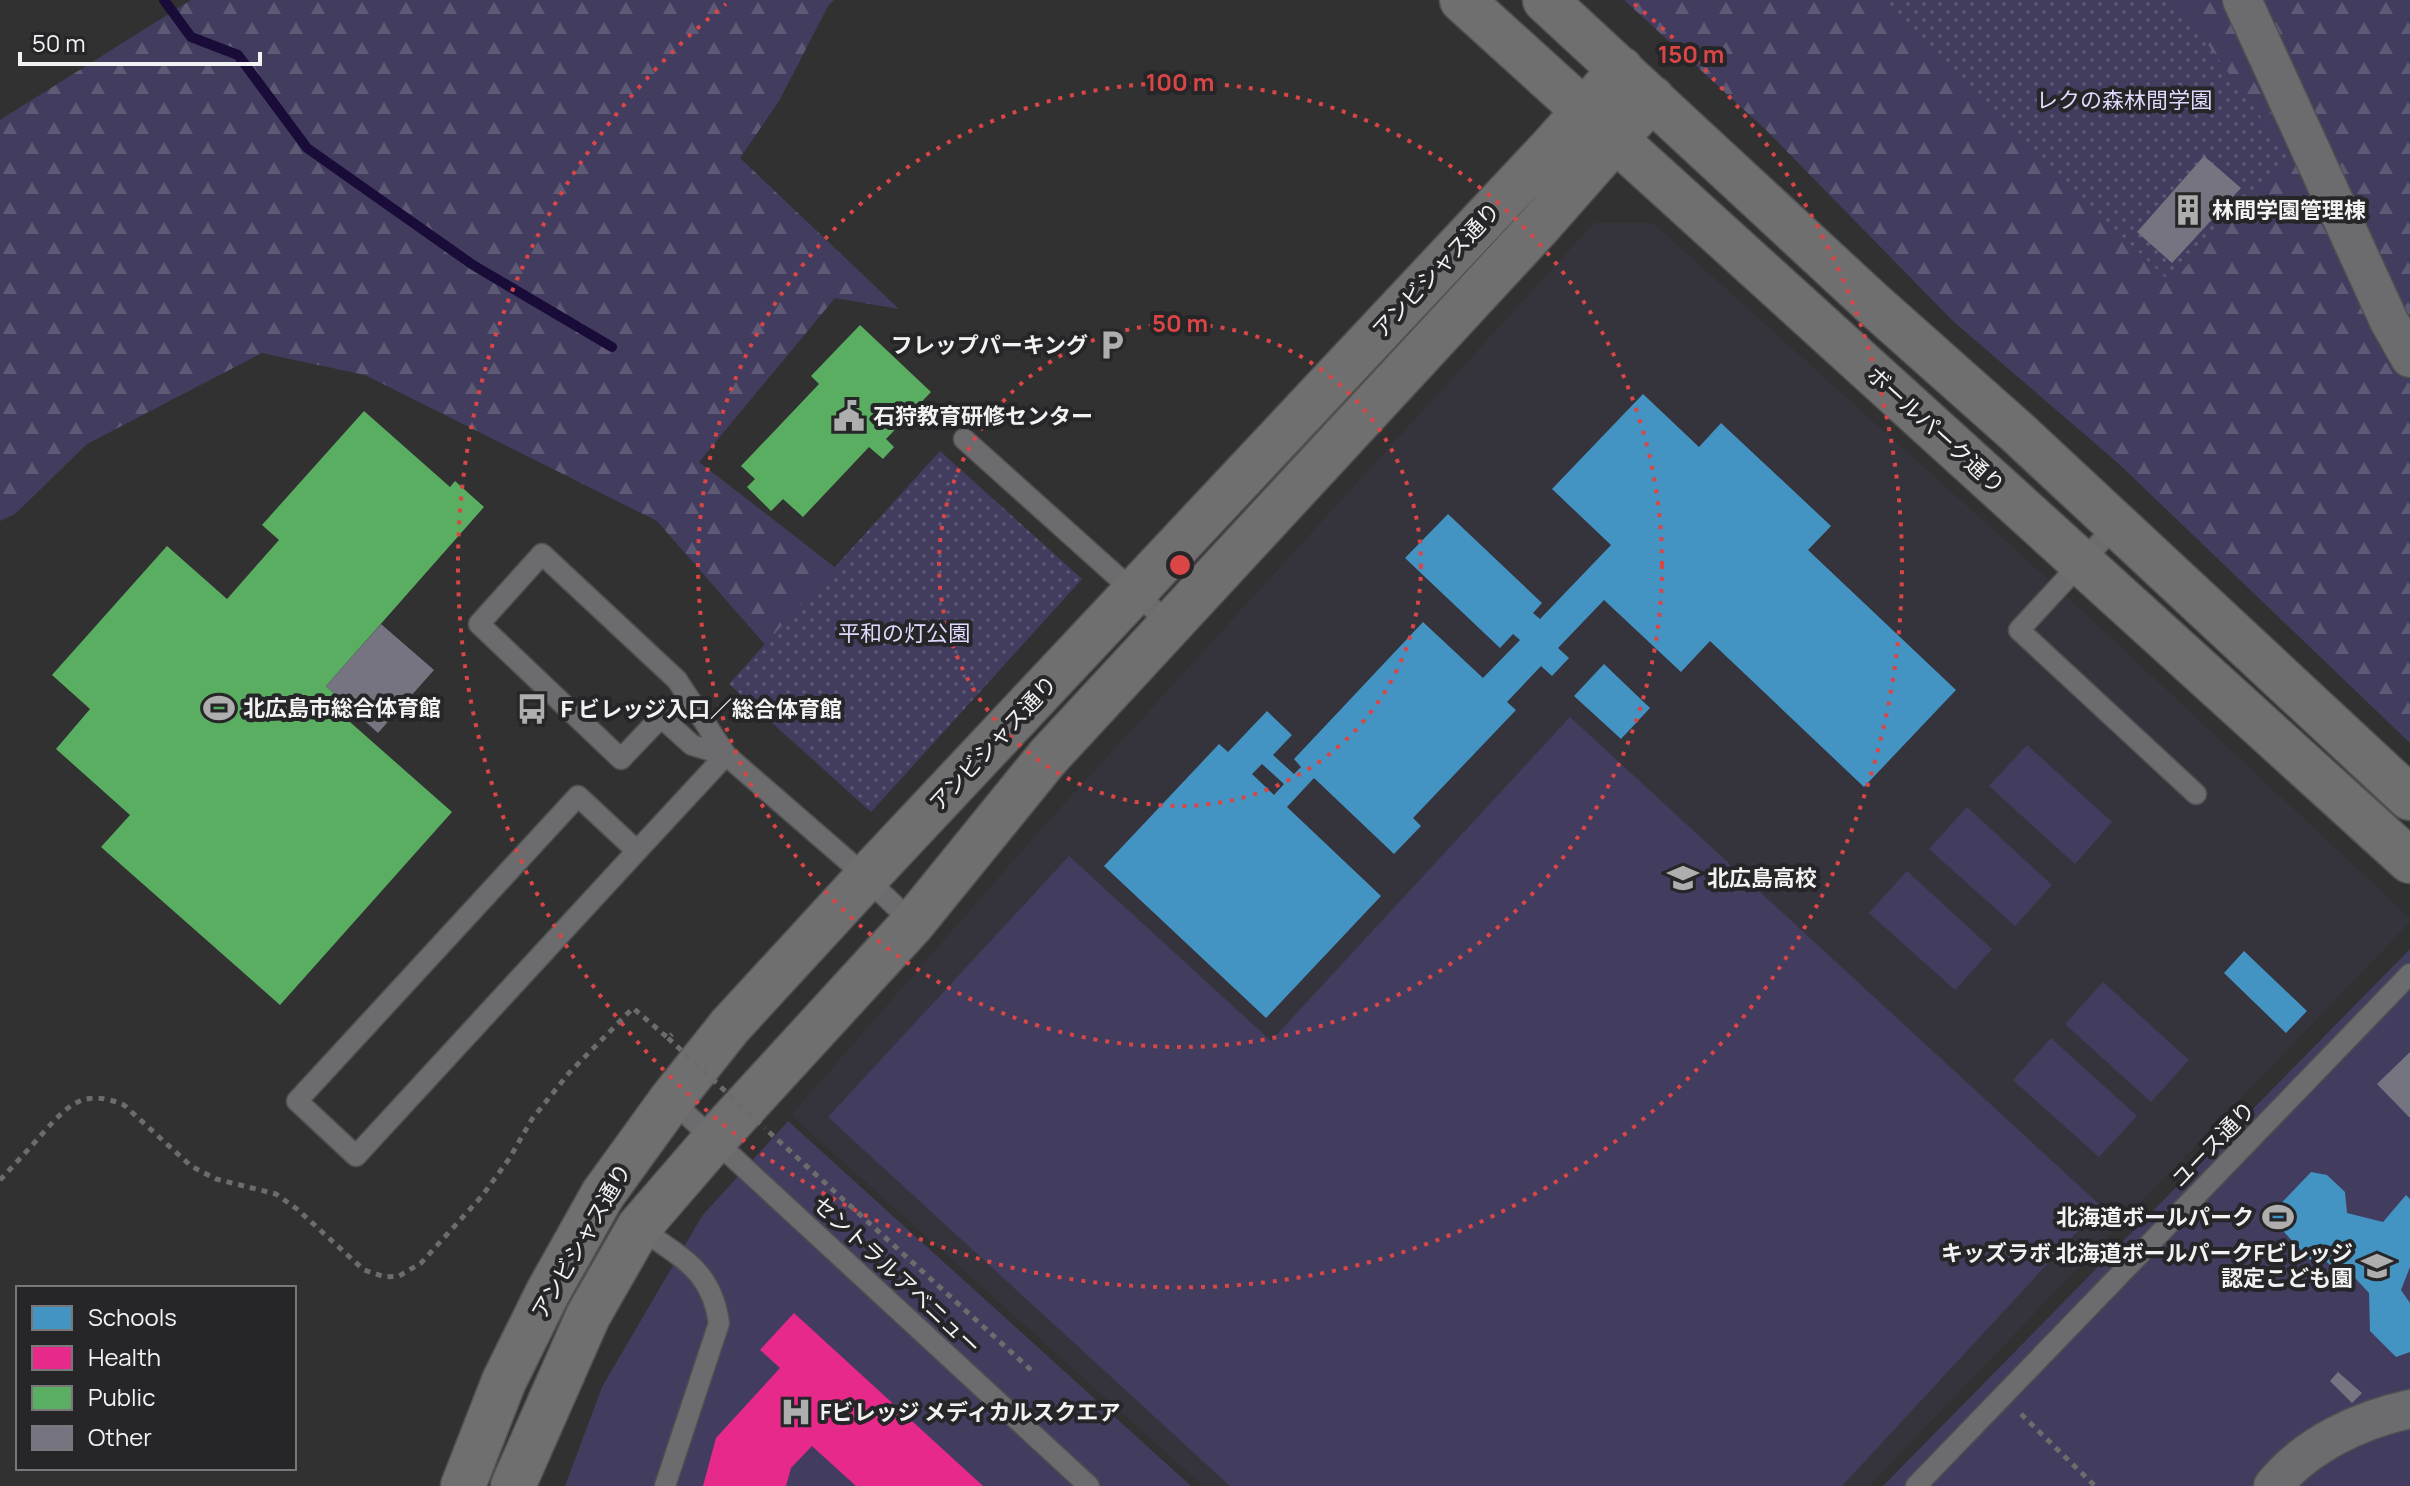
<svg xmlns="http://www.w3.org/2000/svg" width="2410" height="1486" font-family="Manrope,'Noto Sans JP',sans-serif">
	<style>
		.built { fill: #35343c }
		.grass { fill: #423d5f }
		.forest { fill: url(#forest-firs) }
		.park { fill: url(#park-dots) }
		.schools { fill: #4393c3; fill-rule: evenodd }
		.health { fill: #e7298a }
		.public { fill: #5aae61 }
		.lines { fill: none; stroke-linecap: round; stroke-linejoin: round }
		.stream { stroke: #190c38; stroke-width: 10 }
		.building { fill: #767480 }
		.lane-casing { stroke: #505051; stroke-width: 23 }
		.street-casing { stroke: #505051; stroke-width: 41 }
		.secondary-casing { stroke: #505051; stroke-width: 47 }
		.path { stroke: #6c6c6c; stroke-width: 5; stroke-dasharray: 6 6; stroke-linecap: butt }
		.lane { stroke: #6c6c6e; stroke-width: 20 }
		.street { stroke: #6c6c6e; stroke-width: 38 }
		.secondary { stroke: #6f6f70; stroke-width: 44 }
		.path-bridge { stroke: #6c6c6c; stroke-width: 5; stroke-dasharray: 6 6; stroke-linecap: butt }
		.ring { fill: none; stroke: #da4646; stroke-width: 4; stroke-dasharray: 4 8 }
		.labels { text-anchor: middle; stroke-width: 8; stroke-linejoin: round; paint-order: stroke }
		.park-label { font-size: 22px; fill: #dddafd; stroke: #262629 }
		.poi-label { font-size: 22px; font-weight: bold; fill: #f2f2f3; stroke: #262629; text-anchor: start }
		.street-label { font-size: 22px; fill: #f2f2f3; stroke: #262629 }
		.centre { fill: #da4646; stroke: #262629; stroke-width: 4 }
		.ring-label { font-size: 24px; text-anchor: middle; font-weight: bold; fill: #da4646; stroke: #262629; stroke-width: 8; stroke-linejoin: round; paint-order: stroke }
	</style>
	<defs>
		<pattern id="forest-firs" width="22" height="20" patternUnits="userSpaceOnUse" patternTransform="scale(2)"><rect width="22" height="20" fill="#423d5f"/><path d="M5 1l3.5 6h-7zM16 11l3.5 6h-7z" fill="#5e5a76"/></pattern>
		<pattern id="park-dots" width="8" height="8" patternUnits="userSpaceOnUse" patternTransform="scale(2)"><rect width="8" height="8" fill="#423d5f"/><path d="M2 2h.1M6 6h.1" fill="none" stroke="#5e5a76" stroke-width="1.8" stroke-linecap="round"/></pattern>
	</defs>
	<rect width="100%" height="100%" fill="#313132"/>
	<path class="built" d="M1594 223H1653L2058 588 2410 918V922L1869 1486H1203L791 1115 1033 838Z"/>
	<path class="grass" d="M1570 717 2101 1206 1842 1486H1230L828 1117 1069 856 1271 1041Z
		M2027 745 2112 822 2075 864 1989 786Z
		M1967 807 2052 885 2015 926 1929 849Z
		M1907 871 1992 949 1955 990 1869 913Z
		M2410 949V1486H1883Z
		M2103 982 2189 1060 2151 1102 2065 1024Z
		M2051 1038 2137 1116 2099 1157 2013 1080Z
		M788 1121 1191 1486H565L602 1387 702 1216Z"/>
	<path class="forest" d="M191 0H834L828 6 779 101 740 158 899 309 835 298 699 462 846 576 774 655 657 521 365 375 262 353 87 444 15 514 0 521V120Z
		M1624 0H2410V743L2119 464 1953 321 1766 130Z"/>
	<path class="park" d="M1876 0H2175L2289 155 2171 283Z
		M940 451 1082 579 871 812 729 684Z"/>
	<path class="schools" d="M1643 394 1699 447 1721 423 1831 526 1808 550 1956 690 1864 787 1710 641 1681 672 1604 600 1558 648 1569 658 1552 676 1541 666 1507 702 1516 710 1413 818 1421 826 1394 854 1314 778 1287 807 1381 896 1266 1018 1104 866 1219 744 1228 752 1267 711 1292 735 1273 755 1294 774 1301 767 1294 759 1423 622 1483 678 1520 640 1513 634 1500 648 1405 558 1448 514 1542 603 1533 613 1540 619 1611 545 1552 489ZM1262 764 1284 784 1274 795 1252 774Z
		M1604 664 1650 708 1621 739 1574 696Z
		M2244 951 2307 1011 2286 1033 2224 973Z
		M2311 1172 2327 1175 2345 1192 2347 1213 2383 1222 2406 1195 2410 1199V1267L2401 1290 2410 1303V1352L2396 1357 2370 1331 2369 1293 2342 1264 2335 1270 2320 1255 2313 1263 2269 1216Z"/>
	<path class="health" d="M794 1313 983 1486H856L812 1446 791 1468 786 1486H703L716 1438 780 1368 760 1350Z"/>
	<path class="public" d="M860 325 931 392 886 439 894 447 883 459 869 447 803 517 783 499 771 511 747 487 755 479 741 466 819 384 811 376Z
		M364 411 450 487 455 481 484 507 326 686 349 707 342 715 452 812 280 1005 101 847 130 815 56 749 90 709 52 675 167 546 227 599 279 540 262 525Z"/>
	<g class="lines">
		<path class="stream" d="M164 0 191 37 238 55 307 148 473 265 612 347"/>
	</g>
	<path class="building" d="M2204 156 2241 188 2172 263 2137 232Z
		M381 624 434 670 378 733 326 686Z
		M2410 1052V1118L2377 1084Z
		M2338 1372 2362 1393 2352 1403 2330 1381Z"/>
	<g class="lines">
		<defs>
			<path id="lane" d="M964 439 1170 624
				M2117 524 2019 630 2196 794
				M726 755 692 745 661 717 621 759 479 624 542 554 677 680 726 755 847 860 913 923
				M637 851 578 796 297 1101 356 1156 637 851C667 819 696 787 726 755
				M671 1100 1089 1486
				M639 1227C680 1258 711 1268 719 1323L665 1486
				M1916 1486 2410 974"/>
			<path id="street" d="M2242 0 2389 321 2410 358
				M2273 1486C2306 1445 2359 1420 2410 1409"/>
			<path id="secondary" d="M1462 0 2410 861
				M1545 0 1872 303 2016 431 2410 798
				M463 1486 504 1381 548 1292 603 1194 671 1100 730 1026 866 878 1551 148 1621 69
				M513 1486 588 1316 639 1227 715 1139 913 923 1047 758 1540 225 1652 98"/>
		</defs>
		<use href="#lane" class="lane-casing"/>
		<use href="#street" class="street-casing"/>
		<use href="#secondary" class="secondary-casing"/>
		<path class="path" d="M769 1132 1031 1370
			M0 1180C14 1165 29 1149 43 1133 69 1104 84 1088 124 1105L191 1166 216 1179 276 1194 297 1209 364 1270 385 1277 399 1276 421 1263 482 1196 509 1159 532 1119 569 1073 633 1008 668 1038 672 1034
			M2021 1414 2095 1486"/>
		<use href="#lane" class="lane"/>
		<use href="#street" class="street"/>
		<use href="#secondary" class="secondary"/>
		<path class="path-bridge" d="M668 1038 765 1128"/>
	</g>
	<g class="ring">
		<circle cx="1180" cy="565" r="241"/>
		<circle cx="1180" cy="565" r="482"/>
		<path d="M1634 4A722 722 0 1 1 726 4"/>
	</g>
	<defs>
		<symbol id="building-bare" viewBox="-9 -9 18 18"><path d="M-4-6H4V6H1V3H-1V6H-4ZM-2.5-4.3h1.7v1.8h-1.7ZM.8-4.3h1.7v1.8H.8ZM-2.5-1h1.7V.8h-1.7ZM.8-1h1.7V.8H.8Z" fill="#aeaeaf" stroke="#262629" stroke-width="2.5" paint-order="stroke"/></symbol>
		<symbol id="parking-bare" viewBox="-9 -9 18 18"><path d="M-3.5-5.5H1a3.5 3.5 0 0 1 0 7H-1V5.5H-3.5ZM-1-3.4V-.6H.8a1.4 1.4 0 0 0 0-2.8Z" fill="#aeaeaf" stroke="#262629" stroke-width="2.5" paint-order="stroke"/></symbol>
		<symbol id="civic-bare" viewBox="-9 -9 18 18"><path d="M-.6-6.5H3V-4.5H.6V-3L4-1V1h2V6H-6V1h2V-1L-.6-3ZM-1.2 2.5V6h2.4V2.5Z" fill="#aeaeaf" stroke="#262629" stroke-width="2.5" paint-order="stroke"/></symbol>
		<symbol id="stadium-bare" viewBox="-9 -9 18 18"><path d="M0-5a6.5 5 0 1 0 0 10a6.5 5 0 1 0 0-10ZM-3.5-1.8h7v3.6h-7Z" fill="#aeaeaf" stroke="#262629" stroke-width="2.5" paint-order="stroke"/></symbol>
		<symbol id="bus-bare" viewBox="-9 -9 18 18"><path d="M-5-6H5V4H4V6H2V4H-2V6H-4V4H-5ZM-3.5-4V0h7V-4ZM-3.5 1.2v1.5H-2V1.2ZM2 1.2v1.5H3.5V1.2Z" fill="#aeaeaf" stroke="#262629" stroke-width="2.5" paint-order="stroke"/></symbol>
		<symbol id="school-bare" viewBox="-9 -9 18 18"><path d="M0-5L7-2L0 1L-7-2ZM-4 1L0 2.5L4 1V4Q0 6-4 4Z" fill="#aeaeaf" stroke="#262629" stroke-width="2.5" paint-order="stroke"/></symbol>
		<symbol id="hospital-bare" viewBox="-9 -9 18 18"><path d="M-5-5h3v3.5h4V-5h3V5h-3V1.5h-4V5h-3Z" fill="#aeaeaf" stroke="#262629" stroke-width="2.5" paint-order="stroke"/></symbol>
	</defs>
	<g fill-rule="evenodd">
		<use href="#building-bare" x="2166" y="188" width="44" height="44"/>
		<use href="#parking-bare" x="1090" y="323" width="44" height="44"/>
		<use href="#civic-bare" x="827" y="394" width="44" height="44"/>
		<use href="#stadium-bare" x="197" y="686" width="44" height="44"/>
		<use href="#bus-bare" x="510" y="687" width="44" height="44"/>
		<use href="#school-bare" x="1661" y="856" width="44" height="44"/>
		<use href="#stadium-bare" x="2256" y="1195" width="44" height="44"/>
		<use href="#school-bare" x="2355" y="1244" width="44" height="44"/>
		<use href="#hospital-bare" x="774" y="1390" width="44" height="44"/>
	</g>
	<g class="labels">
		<g class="park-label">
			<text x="2124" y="108">レクの森林間学園</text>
			<text x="904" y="641">平和の灯公園</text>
		</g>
		<g class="poi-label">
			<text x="2212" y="218">林間学園管理棟</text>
			<text x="1088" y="353" text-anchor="end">フレップパーキング</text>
			<text x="873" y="424">石狩教育研修センター</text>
			<text x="243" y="716">北広島市総合体育館</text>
			<text x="556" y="717">Ｆビレッジ入口／総合体育館</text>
			<text x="1707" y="886">北広島高校</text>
			<text x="2254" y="1225" text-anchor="end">北海道ボールパーク</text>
			<text x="2353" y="1261" text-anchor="end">キッズラボ 北海道ボールパークFビレッジ<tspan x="2353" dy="25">認定こども園</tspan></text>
			<text x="820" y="1420">Fビレッジ メディカルスクエア</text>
		</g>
		<g class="street-label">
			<text transform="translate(1436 270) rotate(-47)" y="8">アンビシャス通り</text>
			<text transform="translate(1936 430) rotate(42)" y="8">ボールパーク通り</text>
			<text transform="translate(993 743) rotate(-47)" y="8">アンビシャス通り</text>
			<text transform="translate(2213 1144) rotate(-46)" y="8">ユース通り</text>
			<text transform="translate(581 1241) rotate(-60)" y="8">アンビシャス通り</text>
			<text transform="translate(897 1275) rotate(43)" y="8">セントラルアベニュー</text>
		</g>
	</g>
	<circle cx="1180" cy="565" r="12" class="centre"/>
	<g class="ring-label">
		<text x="1691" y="63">150 m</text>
		<text x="1180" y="91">100 m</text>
		<text x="1180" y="332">50 m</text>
	</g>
	<rect x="16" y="1286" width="280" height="184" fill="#262629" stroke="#78787a" stroke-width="2"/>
	<rect x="32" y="1306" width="40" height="24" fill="#4393c3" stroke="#78787a" stroke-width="2"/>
	<text x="88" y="1326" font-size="24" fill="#f2f2f3">Schools</text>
	<rect x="32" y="1346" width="40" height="24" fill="#e7298a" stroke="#78787a" stroke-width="2"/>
	<text x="88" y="1366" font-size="24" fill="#f2f2f3">Health</text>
	<rect x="32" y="1386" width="40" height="24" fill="#5aae61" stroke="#78787a" stroke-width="2"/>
	<text x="88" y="1406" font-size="24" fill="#f2f2f3">Public</text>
	<rect x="32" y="1426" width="40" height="24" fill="#767480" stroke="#78787a" stroke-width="2"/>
	<text x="88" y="1446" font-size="24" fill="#f2f2f3">Other</text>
	<path d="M20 52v12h240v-12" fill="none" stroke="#f2f2f3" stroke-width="4"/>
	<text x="32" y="52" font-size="24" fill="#f2f2f3" stroke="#262629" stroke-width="6" paint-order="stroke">50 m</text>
</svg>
